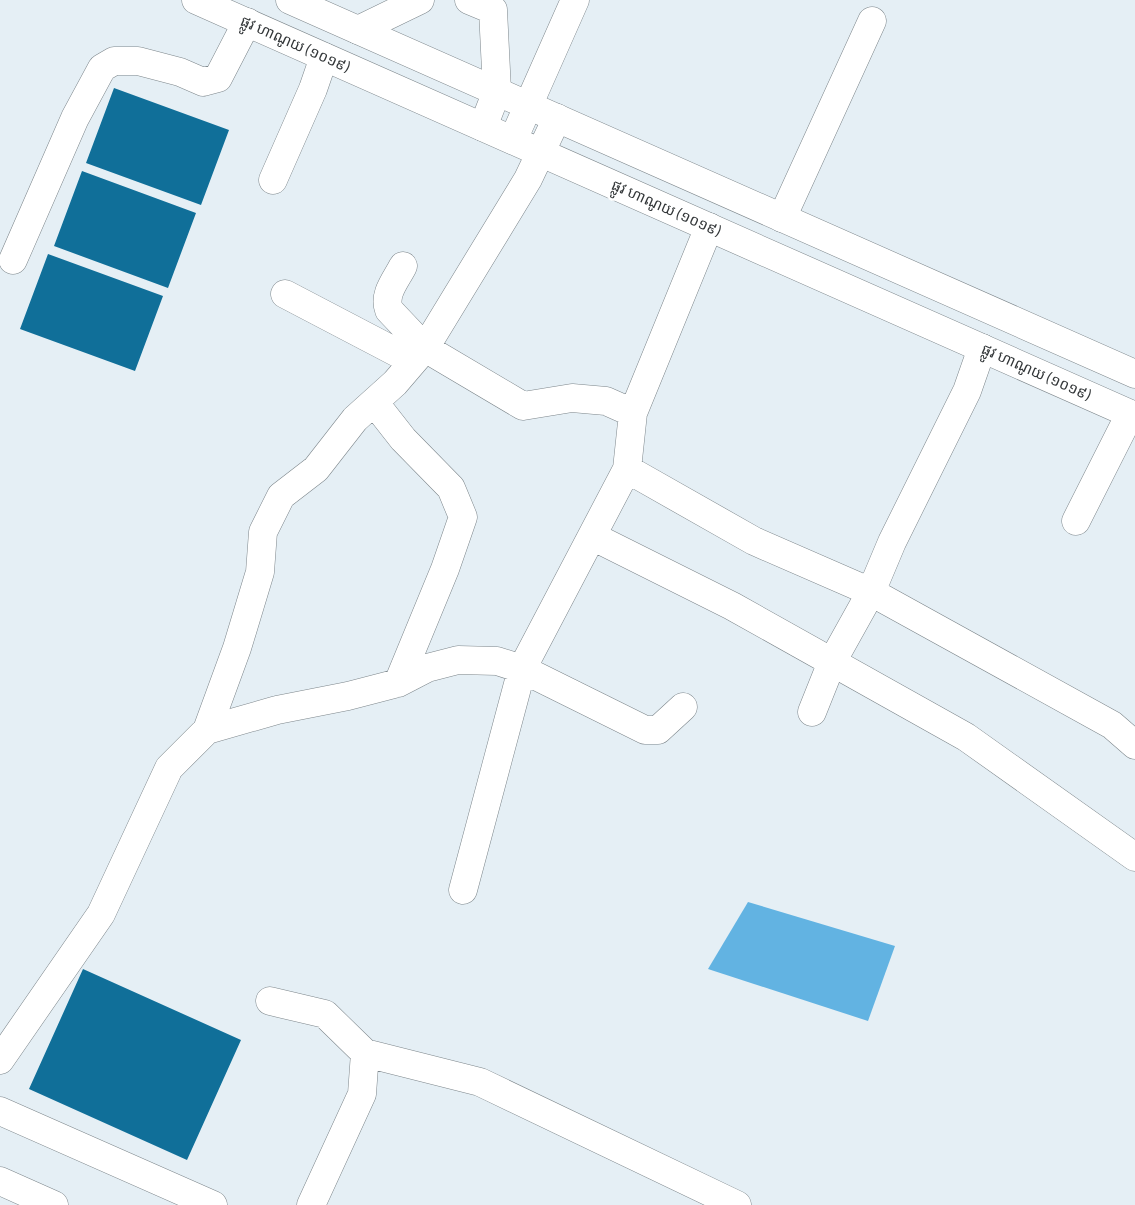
<svg xmlns="http://www.w3.org/2000/svg" width="1135" height="1205" font-family="Barlow,'Noto Sans Khmer',sans-serif">
	<style>
		.water { fill: #62b3e2 }
		.building { fill: #106f99 }
		.lines { fill: none; stroke-linecap: round; stroke-linejoin: round }
		.minor-casing { stroke: #7d868b; stroke-width: 29 }
		.major-casing { stroke: #7d868b; stroke-width: 29 }
		.minor { stroke: #fff; stroke-width: 28 }
		.major { stroke: #fff; stroke-width: 28 }
		.labels { text-anchor: middle; stroke-width: 5; stroke-linejoin: round; paint-order: stroke }
		.street-label { font-size: 15px; fill: #333739; stroke: #fff }
	</style>
	<rect width="100%" height="100%" fill="#e5eff5"/>
	<path class="water" d="M748 902 895 946 868 1021 708 969Z"/>
	<path class="building" d="M114 88 229 130 201 205 86 163Z
		M82 171 196 213 168 288 54 246Z
		M48 254 163 296 135 371 20 329Z
		M83 969 241 1040 187 1160 29 1089Z"/>
	<g class="lines">
		<defs>
			<path id="minor" d="M469 0 493 10 497 91 483 127
				M358 30 420 0
				M513 140 575 0
				M273 180 313 89 324 57
				M782 218 872 21
				M13 260 75 118 102 68 114 61H138L180 72 203 82 218 78 247 22
				M403 266C396 280 383 294 389 310L425 348 523 406 572 398 606 401 633 413
				M285 294 413 361
				M374 402 403 439 451 488 463 517 445 569 398 683
				M627 469 754 541 871 592 1112 725 1135 745
				M1076 521 1130 414
				M592 536 732 606 966 737 1135 857
				M812 712 832 662 871 592 892 542 967 391 982 348
				M207 730 237 648 260 572 263 532 281 496 316 469 355 419 395 383 425 348 528 179 557 118
				M463 890 522 669 645 730H658L683 707
				M270 1001 325 1014 365 1053 362 1094 311 1205
				M365 1053 480 1082 737 1205
				M0 1060 101 914 169 768 207 730 277 710 348 696 398 683 427 668 458 660 497 661 522 669 627 469 633 413 709 227
				M0 1111 213 1205
				M0 1181 54 1205"/>
			<path id="major" d="M196 0 1135 416
				M290 0 1135 374"/>
		</defs>
		<use href="#minor" class="minor-casing"/>
		<use href="#major" class="major-casing"/>
		<use href="#minor" class="minor"/>
		<use href="#major" class="major"/>
	</g>
	<g class="labels">
		<g class="street-label">
			<text transform="translate(295 44) rotate(24)" y="5">ផ្លូវ ហាណូយ (១០១៩)</text>
			<text transform="translate(666 208) rotate(24)" y="5">ផ្លូវ ហាណូយ (១០១៩)</text>
			<text transform="translate(1036 372) rotate(24)" y="5">ផ្លូវ ហាណូយ (១០១៩)</text>
		</g>
	</g>
</svg>
